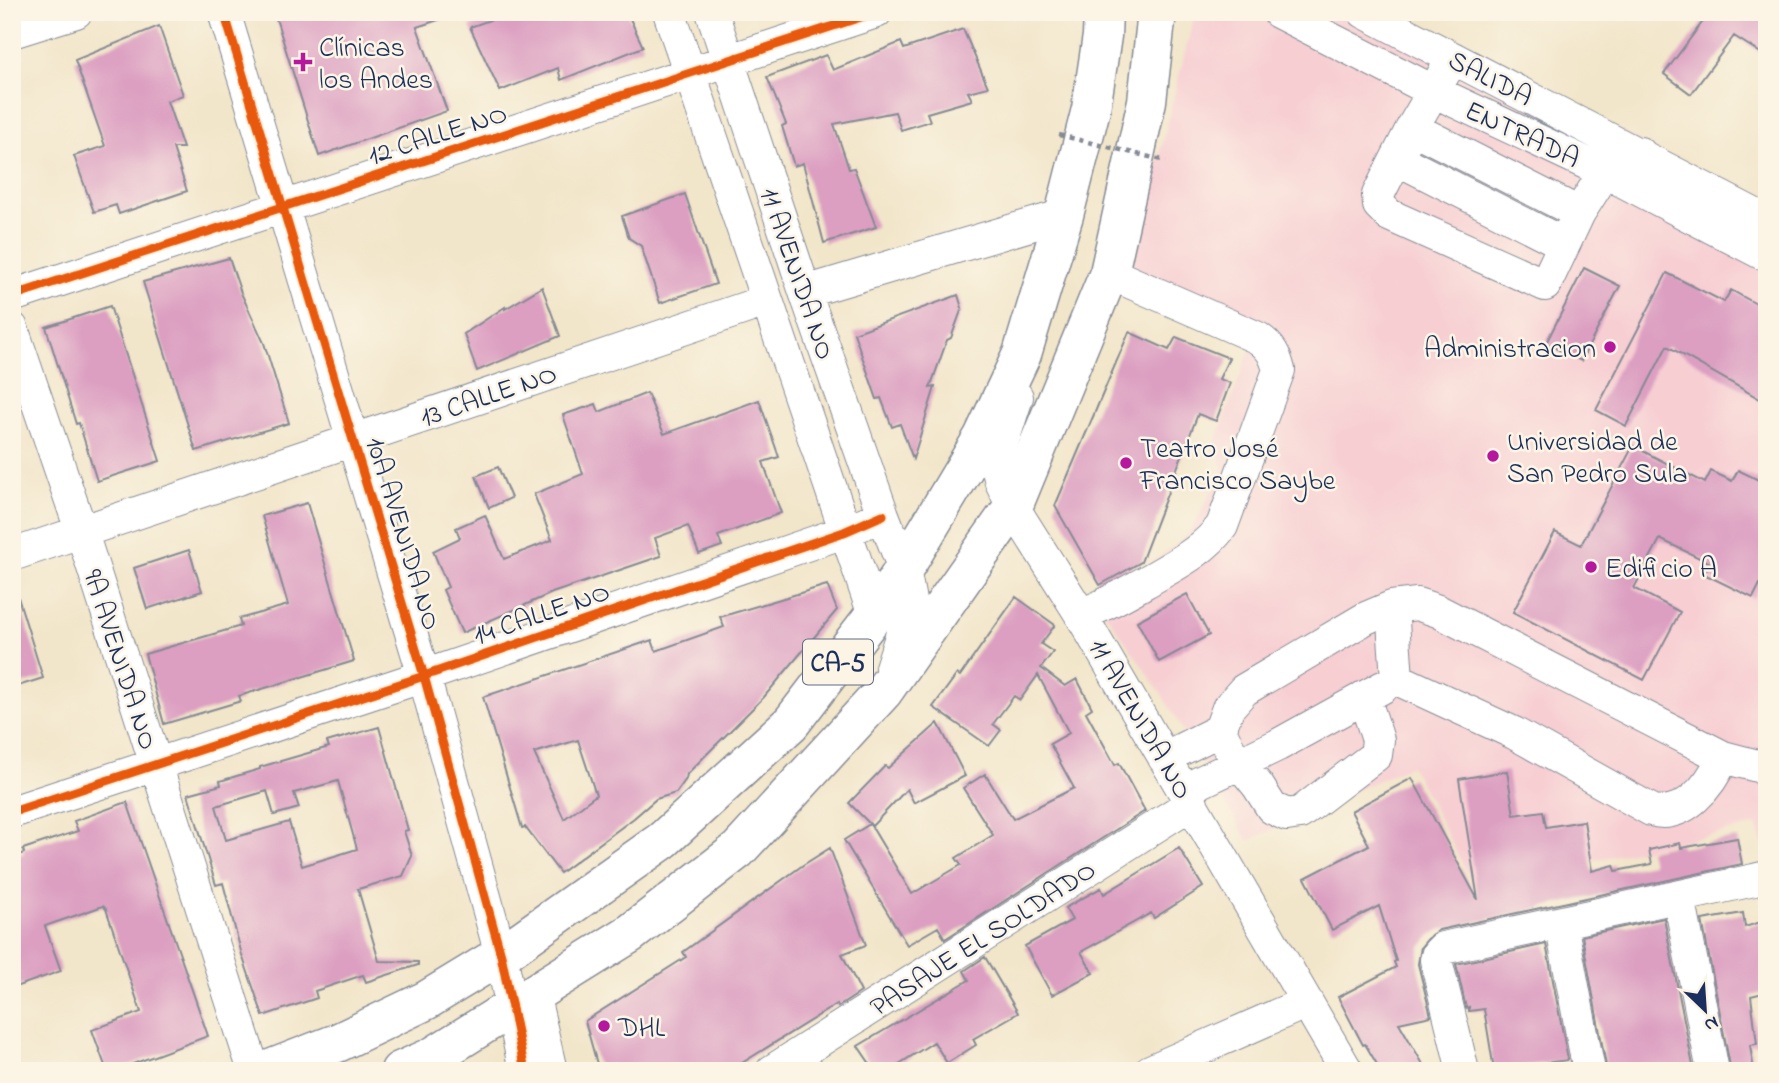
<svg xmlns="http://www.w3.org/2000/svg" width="1779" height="1083" font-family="'Indie Flower',sans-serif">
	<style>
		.built { fill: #f7cfd3 }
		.building { fill: #dc9fc1; fill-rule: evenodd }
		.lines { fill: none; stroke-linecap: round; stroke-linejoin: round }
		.minor-casing { stroke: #868a94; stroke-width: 34 }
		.highway-casing { stroke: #868a94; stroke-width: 41 }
		.minor { stroke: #fff; stroke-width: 32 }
		.highway { stroke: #fff; stroke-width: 38 }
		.path-bridge { stroke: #868a94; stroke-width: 4.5; stroke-dasharray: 5 5; stroke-linecap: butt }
		.cycleway-casing { stroke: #fcf5e5; stroke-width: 13 }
		.cycleway { stroke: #e8590c; stroke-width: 9 }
		.poi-dot { fill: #b5179e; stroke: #fcf5e5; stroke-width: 2.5 }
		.labels { text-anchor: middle; stroke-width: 5; stroke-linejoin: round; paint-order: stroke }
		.shield { fill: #fcf5e5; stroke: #5e6a86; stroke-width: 2 }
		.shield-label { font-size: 26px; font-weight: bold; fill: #1b2f5e }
		.poi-label { font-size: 28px; fill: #1b2f5e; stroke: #fcf5e5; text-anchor: start }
		.street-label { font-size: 28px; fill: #1b2f5e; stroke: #fcf5e5 }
	</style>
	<rect width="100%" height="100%" fill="#fcf5e5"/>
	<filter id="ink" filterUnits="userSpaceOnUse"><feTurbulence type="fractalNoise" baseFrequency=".0143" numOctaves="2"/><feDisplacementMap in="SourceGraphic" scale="14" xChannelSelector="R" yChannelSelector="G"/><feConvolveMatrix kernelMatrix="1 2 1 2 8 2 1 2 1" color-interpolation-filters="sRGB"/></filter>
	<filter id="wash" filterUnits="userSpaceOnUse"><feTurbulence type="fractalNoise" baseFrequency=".00686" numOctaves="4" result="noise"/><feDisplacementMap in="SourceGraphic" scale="28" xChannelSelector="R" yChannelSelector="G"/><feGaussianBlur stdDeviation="1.57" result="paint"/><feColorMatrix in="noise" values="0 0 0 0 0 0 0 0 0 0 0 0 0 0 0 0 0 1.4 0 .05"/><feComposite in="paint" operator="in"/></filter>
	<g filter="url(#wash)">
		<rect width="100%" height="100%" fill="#f2e6ca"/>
		<path class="built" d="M1195 12H1390L1767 208V855L1757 825 1474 886 1411 765 1248 841 1161 693 1099 604 1189 534 1223 469 1215 444 1254 338 1124 297Z"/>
		<g id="blocks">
			<path class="building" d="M274 12H452L453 15 417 27 447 111 319 156Z
				M512 12H627L643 47 561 80 558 68 500 91 470 27Z
				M1710 12H1767V57L1734 36 1691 94 1664 74Z
				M159 26 183 95 167 101 183 148H173L187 191 119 214 116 205 94 212 74 156 105 146 75 60Z
				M963 29 988 87 968 92 972 100 927 113 930 121 901 130 895 112 834 124 849 169 854 168 876 227 824 243 803 163 794 166 782 126 786 124 767 77 826 55 833 70 901 42 904 49Z
				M685 194 716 284 660 303 641 246 629 238 622 216Z
				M229 258 241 293 264 343 289 423 196 451 143 282Z
				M1584 268 1620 286 1581 361 1546 343Z
				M1667 273 1724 302 1731 290 1767 310V403L1667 346 1626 426 1596 410Z
				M542 287 560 336 477 371 464 334 505 307V309Z
				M958 295 962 308 951 338 947 340 930 388 935 387 913 459 900 424 892 427 881 398 877 399 854 333Z
				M110 306 160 461 97 481 79 423 76 424 46 327Z
				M1129 332 1169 350 1176 337 1229 358 1219 379 1230 383 1216 421 1198 414 1141 562 1100 585 1055 506Z
				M647 393 664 434 759 400 779 457 763 462 781 513 718 536 722 546 699 554 688 526 655 538 661 556 552 593 462 633 443 590 448 587 433 551 460 538 456 528 485 515 504 559 552 540 534 494 583 474 563 415 596 404 599 412Z
				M1633 446 1705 483 1711 471 1732 481 1738 470 1767 484V570L1753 598 1704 574 1710 563 1660 539 1634 588 1680 612 1644 680 1513 612 1555 532 1581 545Z
				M498 467 511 498 489 508 476 476Z
				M307 503 354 661 239 696 241 701 164 724 145 654 241 626 239 619 288 605 262 516Z
				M189 550 202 591 147 609 134 568Z
				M827 585 837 610 764 697 687 774 686 779 676 793 656 799 634 818 560 873 525 827 522 828 483 697 652 640 656 651 724 627 720 617ZM578 740 596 795 564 819 534 753Z
				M12 594H17L43 678 12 688Z
				M1187 594 1209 635 1159 662 1137 621Z
				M1016 597 1055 625 1041 644 1053 652 1041 668 1065 686 1077 679 1092 708 1086 712 1115 765 1119 763 1145 811 945 939 938 927 907 945 844 840 870 824 912 894 961 865 956 858 993 835 963 788 985 774 1013 819 1074 788 1050 744 1069 733 1038 675 1020 700 1014 696 993 724 1001 730 989 746 933 707 957 674 960 676Z
				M938 723 965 776 914 803 907 789 872 826 849 803 885 766 888 768Z
				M379 727 408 830 404 831 412 856 403 876 358 889 379 961 418 962V965L366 982 363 975 315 991 317 998 263 1016 242 955 223 883 216 885 188 794 221 785 220 781 260 769V767L329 747 327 742ZM338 781 357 849 302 866 289 822 226 840 216 806 267 791 274 815 299 808 294 793Z
				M1507 771 1514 815 1543 811 1546 827 1584 821 1592 871 1614 865 1616 871 1652 864 1649 850 1680 843 1681 848 1737 838 1742 864 1439 930 1431 935 1421 947 1418 964 1431 1016 1399 1023 1427 1071H1381L1365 1044 1363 1045 1338 997 1396 967 1394 962 1396 961 1379 906 1332 930 1305 878 1369 845 1351 811 1412 778 1478 900 1459 779Z
				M127 802 208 1036 114 1071H107L92 1030 141 1012 106 909 103 906 45 926 61 971 12 988V858L24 853 23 849 78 831 74 821Z
				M830 848 866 945 842 954 861 992 838 1007 837 1004 729 1071H599L585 1021 686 957 683 952 803 865Z
				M1179 848 1203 887 1154 918 1151 913 1081 952 1093 973 1052 995 1025 946 1072 920 1065 908 1101 888 1104 894Z
				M1743 913 1745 927 1767 920V992L1751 996 1757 1044 1750 1045 1754 1071H1731L1702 920Z
				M1664 918 1694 1071H1607L1582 936Z
				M1546 944 1568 1060 1494 1070 1484 1009 1469 1011V1007L1466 1008 1456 964Z
				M985 957 1018 1013 973 1039 976 1045 947 1063 934 1042 899 1064 904 1071H875L858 1046 969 980 964 971Z"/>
		</g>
	</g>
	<g filter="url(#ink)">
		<use href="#blocks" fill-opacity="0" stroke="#868a94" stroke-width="2"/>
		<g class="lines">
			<defs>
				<path id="minor" d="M224 12 424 676 501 955 525 1071
					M669 12 874 615
					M712 12 805 292 883 515 904 569 910 601 907 618 891 668
					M1278 12 1433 91 1605 172 1767 256
					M1364 12 1767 221
					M12 32 76 12
					M1453 58 1412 128 1378 195 1379 205 1389 215 1545 285 1579 213 1605 172 1640 153
					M1412 128 1579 213
					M1397 159 1564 244
					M805 292 1064 215
					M12 296 876 12
					M12 328 82 533 254 1071
					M1017 397 996 462 1001 482 1013 507 1081 615 1347 1071
					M12 555 766 301
					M1392 607 1397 679
					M1081 615C1106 605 1128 592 1151 579 1178 563 1203 551 1222 526L1279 370C1275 355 1271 347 1258 338L1109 273
					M1397 679 1514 733 1651 810C1684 820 1711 785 1723 757
					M1364 697 1378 740 1376 755 1300 813 1287 815 1272 808 1258 786 1232 754 1220 730 1228 708 1244 690 1366 618 1392 607 1417 604 1438 611 1723 757 1765 768 1767 772
					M1164 758 1220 730
					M1184 790 1278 745 1383 687
					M12 812 424 676 844 532 883 515
					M1679 897 1713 1071
					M1561 923 1589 1071
					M533 993 551 1071
					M772 1071 1192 803
					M1150 1071 1307 1002
					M1463 1071 1436 960 1438 953 1443 948 1754 880 1762 878 1767 882"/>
				<path id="highway" d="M265 1071 337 1043 427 1000 501 955 663 840 791 723 874 615 904 569 983 437 1022 354 1064 215 1091 109 1102 36 1103 12
					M400 1071 432 1057 631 933 738 850 883 692 1013 507 1109 273 1147 101 1157 12"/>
			</defs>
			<use href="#minor" class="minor-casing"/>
			<use href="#highway" class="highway-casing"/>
			<use href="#minor" class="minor"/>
			<use href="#highway" class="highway"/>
			<path class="path-bridge" d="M1059 135 1166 161"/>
			<defs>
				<path id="cycleway" d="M224 12 424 676 501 955 525 1071
					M12 296 876 12
					M12 812 424 676 844 532 883 515"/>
			</defs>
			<use href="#cycleway" class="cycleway-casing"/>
			<use href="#cycleway" class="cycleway"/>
		</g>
	</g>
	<g class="poi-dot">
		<path d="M299.5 51.5h7v7h7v7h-7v7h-7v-7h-7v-7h7z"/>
		<circle cx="1610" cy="347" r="7"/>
		<circle cx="1493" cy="456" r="7"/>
		<circle cx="1126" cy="463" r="7"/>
		<circle cx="1591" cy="567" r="7"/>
		<circle cx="604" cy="1026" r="7"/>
	</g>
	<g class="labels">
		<rect class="shield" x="803" y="639.5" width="70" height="45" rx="5"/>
		<g class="shield-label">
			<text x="838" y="671">CA-5</text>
		</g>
		<g class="poi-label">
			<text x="319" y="56">Clínicas<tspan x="319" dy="32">los Andes</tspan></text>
			<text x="1596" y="357" text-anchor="end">Administracion</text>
			<text x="1507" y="450">Universidad de<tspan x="1507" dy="32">San Pedro Sula</tspan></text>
			<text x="1140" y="457">Teatro José<tspan x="1140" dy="32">Francisco Saybe</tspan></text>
			<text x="1605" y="577">Edificio A</text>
			<text x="618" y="1036">DHL</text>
		</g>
		<g class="street-label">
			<text transform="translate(1491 77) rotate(27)" y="10">SALIDA</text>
			<text transform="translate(437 133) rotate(-18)" y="10">12 CALLE NO</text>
			<text transform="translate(1523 133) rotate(25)" y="10">ENTRADA</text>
			<text transform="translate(799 273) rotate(71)" y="10">11 AVENIDA NO</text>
			<text transform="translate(488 394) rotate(-19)" y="10">13 CALLE NO</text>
			<text transform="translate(405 533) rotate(73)" y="10">10A AVENIDA NO</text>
			<text transform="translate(541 612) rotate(-19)" y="10">14 CALLE NO</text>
			<text transform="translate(122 659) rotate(72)" y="10">9A AVENIDA NO</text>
			<text transform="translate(1142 718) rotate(60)" y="10">11 AVENIDA NO</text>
			<text transform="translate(982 937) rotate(-33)" y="10">PASAJE EL SOLDADO</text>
		</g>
	</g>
	<rect width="1779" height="1083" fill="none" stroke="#fcf5e5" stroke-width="42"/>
	<g transform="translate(1705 1010) rotate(155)" stroke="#fcf5e5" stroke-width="5" paint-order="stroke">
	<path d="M0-5L12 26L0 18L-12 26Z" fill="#1b2f5e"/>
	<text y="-10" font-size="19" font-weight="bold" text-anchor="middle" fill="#1b2f5e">N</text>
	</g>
</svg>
